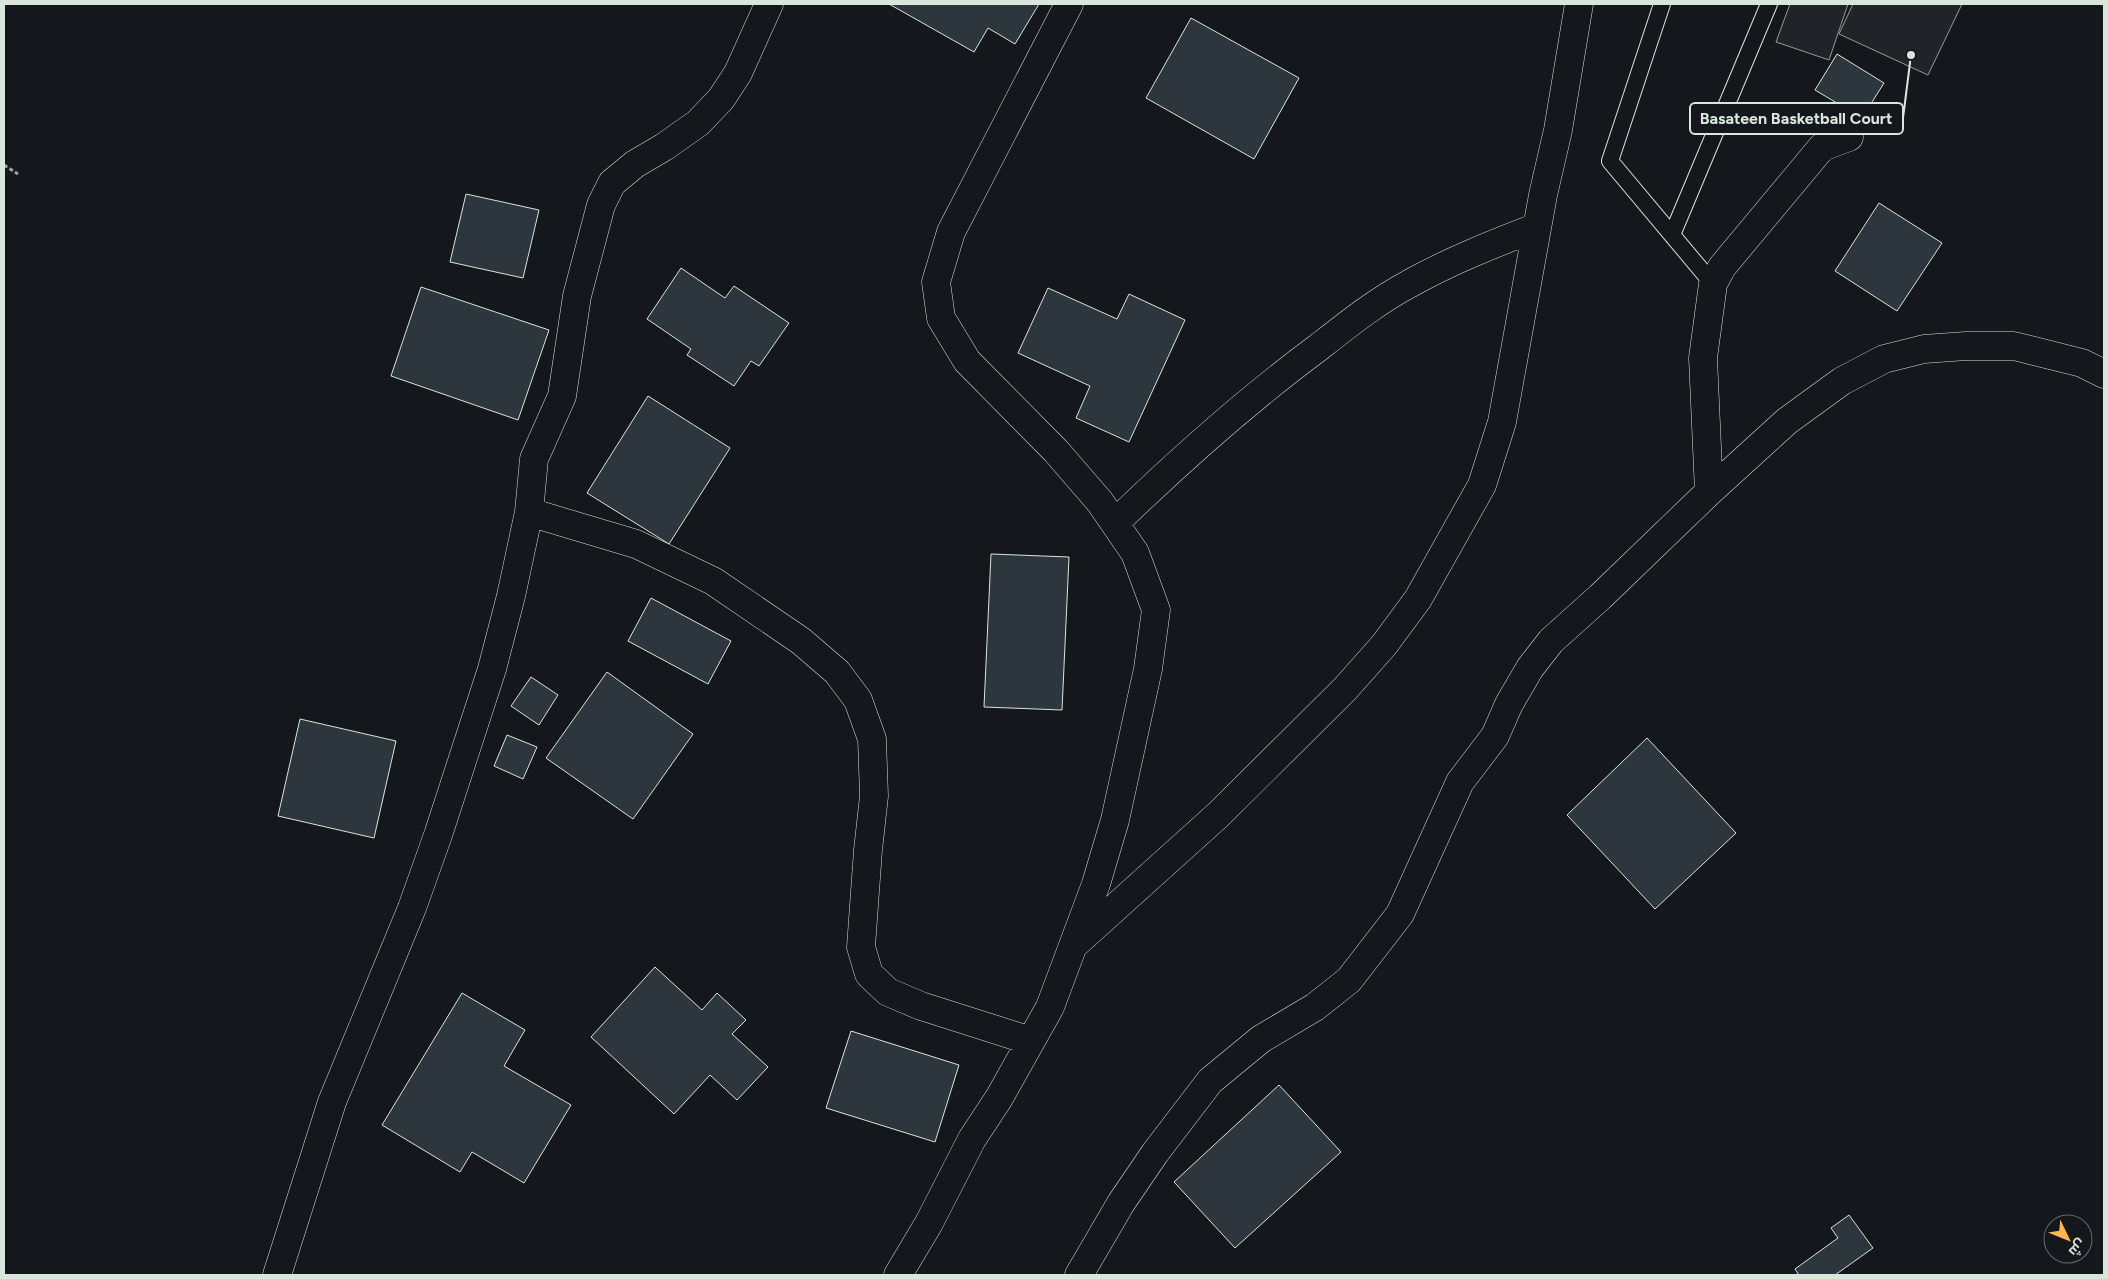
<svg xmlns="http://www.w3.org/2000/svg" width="2108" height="1279" font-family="Figtree,Cairo,sans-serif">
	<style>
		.green { fill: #202428; stroke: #939e99 }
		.building { fill: #2c363c; stroke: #d8e6dc }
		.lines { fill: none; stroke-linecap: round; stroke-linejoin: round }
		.service-casing { stroke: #d8e6dc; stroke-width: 18 }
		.minor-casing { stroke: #d8e6dc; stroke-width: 29 }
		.path { stroke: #9da8a2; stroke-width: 3; stroke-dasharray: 4 2.5; stroke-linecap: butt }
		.service { stroke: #14181c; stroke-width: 16 }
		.minor { stroke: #14181c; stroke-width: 28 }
		.leader { fill: none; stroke: #d8e6dc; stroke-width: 2 }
		.callout-dot { fill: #d8e6dc; stroke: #14181c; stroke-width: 2 }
		.callout { fill: #14181c; stroke: #d8e6dc; stroke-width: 2 }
		.callout-label { font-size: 16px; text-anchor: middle; font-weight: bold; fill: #d8e6dc }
	</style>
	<rect width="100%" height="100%" fill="#14181c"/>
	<path class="green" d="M1790 4H1848L1829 60 1776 42Z
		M1853 4H1962L1928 75 1839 34Z"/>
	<path class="building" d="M889 4H1039L1015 44 988 28 974 52Z
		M1191 18 1299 78 1254 159 1146 98Z
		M1837 54 1884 83 1862 118 1815 90Z
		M466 194 539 210 523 278 450 262Z
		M1879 203 1942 243 1897 311 1835 271Z
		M681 268 725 298 734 286 789 323 759 366 751 361 734 386 687 355 691 349 647 319Z
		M421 287 549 330 518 420 391 376Z
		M1048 288 1117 319 1129 294 1185 320 1129 442 1076 418 1090 386 1018 353Z
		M648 396 730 448 669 544 587 493Z
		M991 554 1069 557 1062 710 984 707Z
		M651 598 731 641 708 684 628 641Z
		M607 672 693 734 633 819 546 758Z
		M531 677 558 695 539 725 511 706Z
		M300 719 396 741 374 838 278 816Z
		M507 735 537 747 523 779 494 766Z
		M1647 738 1736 833 1655 909 1567 815Z
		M655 967 702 1010 717 993 746 1020 732 1034 768 1067 737 1100 710 1075 674 1114 591 1037Z
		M462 993 525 1030 504 1066 571 1105 524 1183 472 1152 460 1172 382 1125Z
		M851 1031 959 1065 935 1142 826 1108Z
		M1279 1085 1341 1152 1235 1248 1174 1182Z
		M1849 1215 1873 1248 1835 1275H1799L1795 1269 1838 1238 1831 1228Z"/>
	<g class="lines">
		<defs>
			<path id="service" d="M1662 4 1610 161 1713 284
				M1672 235 1769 4"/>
			<path id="minor" d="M1709 492 1703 358 1713 284 1722 267 1822 147 1849 137
				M529 512 636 544 713 581 801 641 837 672 858 700 872 739 874 796 868 850 861 947 869 974 888 992 921 1006 1031 1041
				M1115 523C1180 460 1246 401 1319 347 1347 325 1377 301 1409 284 1450 261 1493 244 1537 227
				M1076 943 1218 815 1345 689 1384 645 1418 599 1482 485 1502 422 1543 195 1558 130 1579 4
				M277 1275 332 1102 412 908 438 835 492 669 511 596 529 512 534 459 562 396 577 296 601 205 612 183 635 164 664 147 698 123 721 99 738 73 769 4
				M898 1275 929 1223 972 1139 999 1098 1050 1007 1096 884 1115 820 1148 669 1156 610 1135 553 1100 502 1056 451 967 361 941 318 936 282 951 232 1069 4
				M1079 1275 1121 1203 1155 1153 1210 1081 1261 1039 1315 1007 1349 980 1400 914 1460 782 1495 736 1509 704 1530 668 1551 641 1600 597 1709 492 1787 421 1842 381 1884 359 1924 349 1966 346H2014L2082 363 2104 374"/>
		</defs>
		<use href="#service" class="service-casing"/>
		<use href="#minor" class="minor-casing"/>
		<path class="path" d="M4 165 18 174"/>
		<use href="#service" class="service"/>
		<use href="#minor" class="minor"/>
	</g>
	<path class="leader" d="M1911 55L1903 118"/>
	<circle class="callout-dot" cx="1911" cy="55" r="5"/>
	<rect class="callout" x="1690" y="103" width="213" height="31" rx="5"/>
	<g class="callout-label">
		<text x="1796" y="124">Basateen Basketball Court</text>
	</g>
	<rect width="2108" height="1279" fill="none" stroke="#d8e6dc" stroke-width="10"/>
	<g transform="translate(2068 1239) rotate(133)"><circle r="24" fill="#14181c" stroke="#626a69"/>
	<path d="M0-4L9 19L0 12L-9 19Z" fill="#ffb74d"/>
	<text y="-8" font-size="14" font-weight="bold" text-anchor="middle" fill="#d8e6dc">ش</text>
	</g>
</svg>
